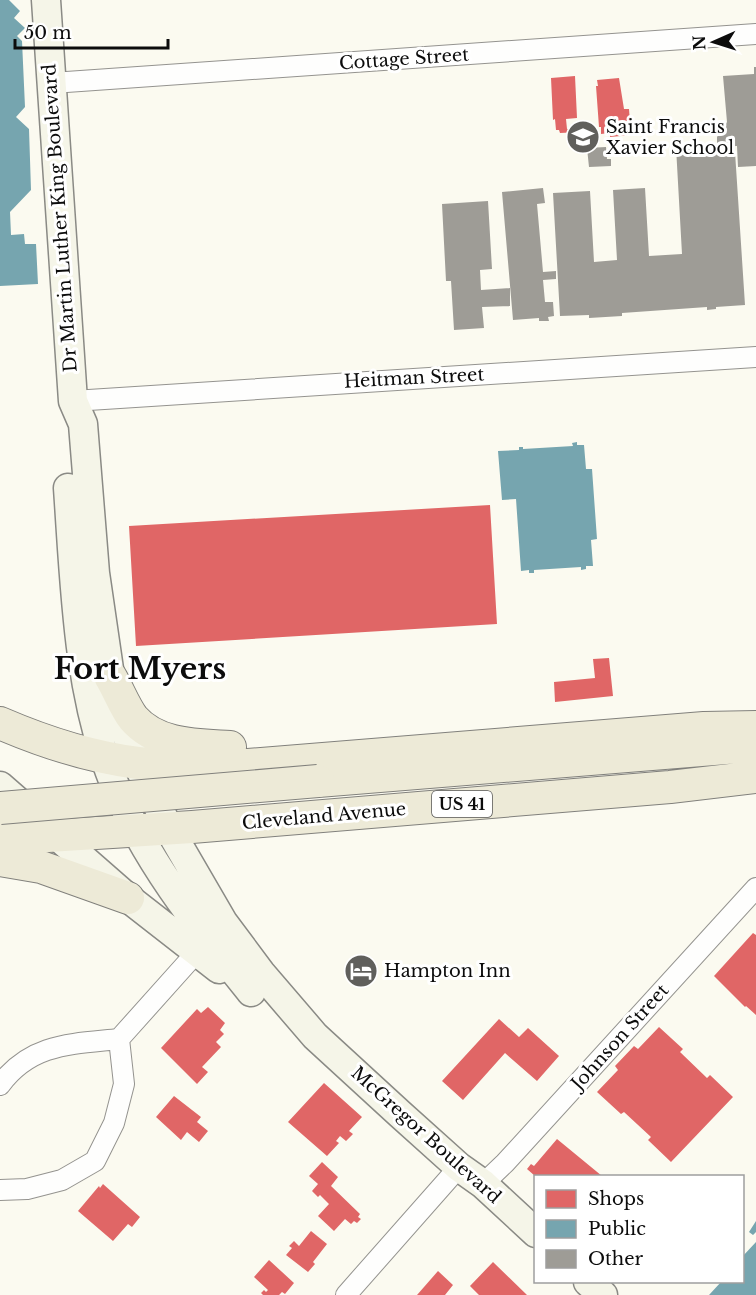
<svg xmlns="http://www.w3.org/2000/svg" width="756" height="1295" font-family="'Libre Baskerville',serif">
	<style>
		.shops { fill: #e06666 }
		.public { fill: #76a5af }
		.building { fill: #9e9c96 }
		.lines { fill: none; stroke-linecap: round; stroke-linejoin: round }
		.street-casing { stroke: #94938f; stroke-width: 22 }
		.secondary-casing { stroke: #8a8a85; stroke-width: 31 }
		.primary-casing { stroke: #81807c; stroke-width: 34 }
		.street { stroke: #fefefd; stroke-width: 20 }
		.secondary { stroke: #f5f5e8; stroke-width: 28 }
		.primary { stroke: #edead7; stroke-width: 32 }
		.primary-bridge-casing { stroke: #81807c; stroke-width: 34; stroke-linecap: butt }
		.primary-bridge { stroke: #edead7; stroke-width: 32 }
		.labels { text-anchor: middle; stroke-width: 6; stroke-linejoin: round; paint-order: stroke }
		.shield { fill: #fff; stroke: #555; stroke-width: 1.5 }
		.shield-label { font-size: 16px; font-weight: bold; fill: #0c0c0c }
		.street-label { font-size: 18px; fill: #0c0c0c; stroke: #fff }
		.poi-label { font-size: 18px; fill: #0c0c0c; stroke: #fff; text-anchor: start }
		.town-label { font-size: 30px; font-weight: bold; fill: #0c0c0c; stroke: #fff }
	</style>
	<rect width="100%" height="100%" fill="#fbfaf0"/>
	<path class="shops" d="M575 76 577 118 566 119 567 129 580 128V132L560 133 559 130H556L555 119 553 120 551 78Z
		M619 78 624 109H629L631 135 610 137V133L601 134V127H599L596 86H598L597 80Z
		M490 505 497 624 136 646 129 526Z
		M609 658 613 696 555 702 554 682 595 678 593 659Z
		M753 933 756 935V1015L746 1006 745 1007 714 976Z
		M208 1007 225 1023 220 1030 224 1034 216 1042 221 1047 202 1067 208 1072 197 1084 161 1048 197 1009 201 1013Z
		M499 1019 519 1037 528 1028 559 1056 537 1081 505 1053 463 1100 442 1081Z
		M659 1027 683 1049 680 1052 707 1078 710 1075 733 1097 671 1162 648 1140 651 1137 624 1112 621 1114 597 1092 618 1070 615 1066 634 1046 638 1049Z
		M324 1083 362 1117 349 1131 353 1134 346 1141 340 1136 336 1141 339 1143 327 1156 288 1122Z
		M174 1096 201 1117 197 1122 208 1131 199 1142 187 1132 181 1140 156 1117Z
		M557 1139 602 1176H535L527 1169 531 1164 534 1166Z
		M322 1162 338 1177 331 1186 360 1214 358 1217 361 1219 357 1223 354 1221 351 1224 345 1219 334 1231 318 1216 329 1204 320 1195 318 1197 312 1191 318 1184 309 1176Z
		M103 1184 140 1217 132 1227 128 1224 113 1241 78 1211 99 1186 100 1188Z
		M311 1231 327 1244 313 1262 315 1264 308 1272 286 1255 292 1248 289 1246 294 1241 299 1246Z
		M269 1260 294 1283 285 1294 282 1292 279 1295H263L261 1293 264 1290 266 1292 268 1290 254 1277Z
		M493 1262 527 1295H479L470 1286Z
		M438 1271 453 1285 445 1295H417Z"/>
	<path class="public" d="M0 0H9L20 11 14 18 25 28 17 36 22 41 25 107 16 117 29 129 31 190 10 212 11 235 24 234 25 244H36L38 284 0 286Z
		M577 442V445H584L586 469H592L597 539 591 540 593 566H586V569L581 570V567L534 570V573H529V570L521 571 516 499 502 500 498 451 519 450V447H523V449L573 446 572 443Z
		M756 1221V1232L753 1235 749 1232Z
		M756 1242V1295H709L721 1282H742V1257Z"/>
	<path class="building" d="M754 67H756V166L738 167 737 146 717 147V137L727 122 723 76 754 74Z
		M716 144V153L735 152 745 305 716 307V309L707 310V307L622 313V316L589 318V315L560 316 553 193 590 191 594 262 617 260 613 190 645 188 649 256 682 254 676 147Z
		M606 147 607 159H611V166L589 167 587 148Z
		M543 188 545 203 537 204 543 272 556 271V279L543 280 545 302H553L554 316 548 317 549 321H539V318L513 320 502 192Z
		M488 201 492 269 480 270 481 290 510 288V306L482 307 484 328 454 330 451 281H446L442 204Z"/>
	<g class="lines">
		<defs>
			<path id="street" d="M52 83 756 34
				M73 401 756 357
				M0 1085C31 1043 72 1044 119 1039L196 953
				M483 1184 505 1163 756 888
				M0 1190 27 1189 62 1180 95 1161 114 1123 124 1084 119 1039
				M346 1295 459 1167"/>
			<path id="secondary" d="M46 0 73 401 83 424 95 573 110 676 119 712 137 763 169 829 223 922 261 973 315 1036 400 1114 459 1167 483 1184 536 1233
				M68 488C75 587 77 690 114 783 145 861 199 927 251 992
				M0 786 128 898 219 969
				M588 1282 603 1295"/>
			<path id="primary" d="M110 676C118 689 124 706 133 718 157 746 197 745 230 747
				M0 723C44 742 90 757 138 763 170 767 203 766 236 766L704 728 756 727
				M318 781 751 746
				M0 839 192 827 670 787 756 777
				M0 860 41 867 128 898"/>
		</defs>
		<use href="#street" class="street-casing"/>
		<use href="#secondary" class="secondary-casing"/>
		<use href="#primary" class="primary-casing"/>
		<use href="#street" class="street"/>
		<use href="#secondary" class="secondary"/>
		<use href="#primary" class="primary"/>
		<defs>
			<path id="primary-bridge" d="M0 808 318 781"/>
		</defs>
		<use href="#primary-bridge" class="primary-bridge-casing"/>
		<use href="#primary-bridge" class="primary-bridge"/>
	</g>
	<defs>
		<symbol id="school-disc" viewBox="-11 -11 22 22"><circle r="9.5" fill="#605f5c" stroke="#fff"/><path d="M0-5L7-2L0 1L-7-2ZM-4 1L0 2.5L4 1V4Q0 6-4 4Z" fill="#fff"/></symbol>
		<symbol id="hotel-disc" viewBox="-11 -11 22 22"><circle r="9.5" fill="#605f5c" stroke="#fff"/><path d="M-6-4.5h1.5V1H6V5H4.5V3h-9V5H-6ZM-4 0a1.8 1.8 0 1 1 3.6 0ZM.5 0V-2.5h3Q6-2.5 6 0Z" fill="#fff"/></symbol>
	</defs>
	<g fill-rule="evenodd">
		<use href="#school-disc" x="564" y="118" width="38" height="38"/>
		<use href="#hotel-disc" x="342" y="952" width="38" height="38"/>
	</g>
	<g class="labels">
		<rect class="shield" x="432" y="791" width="60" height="26" rx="4.5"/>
		<g class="shield-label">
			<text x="462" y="810">US 41</text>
		</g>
		<g class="street-label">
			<text transform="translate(404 59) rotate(-4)" y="6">Cottage Street</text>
			<text transform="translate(60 218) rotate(-94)" y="6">Dr Martin Luther King Boulevard</text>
			<text transform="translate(414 378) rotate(-3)" y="6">Heitman Street</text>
			<text transform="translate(324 816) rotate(-5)" y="6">Cleveland Avenue</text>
			<text transform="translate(620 1037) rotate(-48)" y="6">Johnson Street</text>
			<text transform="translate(426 1135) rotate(42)" y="6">McGregor Boulevard</text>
		</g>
		<g class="poi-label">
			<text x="606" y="133">Saint Francis<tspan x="606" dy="21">Xavier School</tspan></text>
			<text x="384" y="977">Hampton Inn</text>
		</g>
		<g class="town-label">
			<text x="140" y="679">Fort Myers</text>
		</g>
	</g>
	<rect x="534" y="1175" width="210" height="108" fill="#ffffff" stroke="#9e9e9e" stroke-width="1.5"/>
	<rect x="546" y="1190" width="30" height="18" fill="#e06666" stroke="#9e9e9e" stroke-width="1.5"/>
	<text x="588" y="1205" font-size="18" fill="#0c0c0c">Shops</text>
	<rect x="546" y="1220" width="30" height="18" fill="#76a5af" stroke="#9e9e9e" stroke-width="1.5"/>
	<text x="588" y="1235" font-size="18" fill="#0c0c0c">Public</text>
	<rect x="546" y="1250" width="30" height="18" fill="#9e9c96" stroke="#9e9e9e" stroke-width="1.5"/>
	<text x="588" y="1265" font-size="18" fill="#0c0c0c">Other</text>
	<g transform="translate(714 42) rotate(267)" stroke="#ffffff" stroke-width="4.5" paint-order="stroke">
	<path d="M0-4.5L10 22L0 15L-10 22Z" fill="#0c0c0c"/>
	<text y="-9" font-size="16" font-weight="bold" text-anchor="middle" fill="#0c0c0c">N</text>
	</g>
	<path d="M15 39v9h153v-9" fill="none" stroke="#0c0c0c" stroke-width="3"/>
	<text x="24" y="39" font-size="18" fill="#0c0c0c" stroke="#ffffff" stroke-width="4.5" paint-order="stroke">50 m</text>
</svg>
